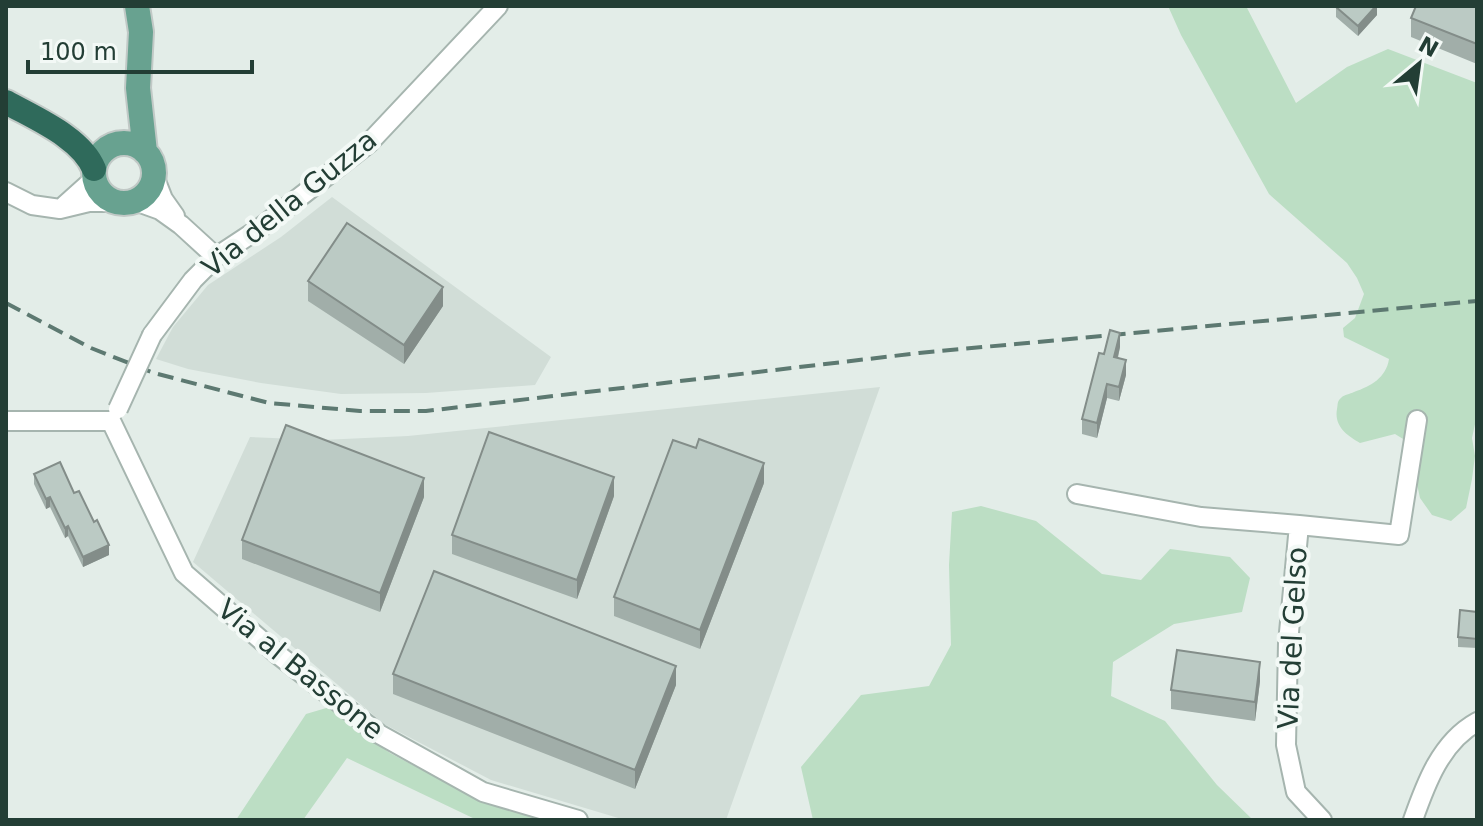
<svg xmlns="http://www.w3.org/2000/svg" width="1483" height="826" font-family="'DejaVu Sans',sans-serif">
	<style>
		.built { fill: #d1ddd7 }
		.green { fill: #bcdec4 }
		.lines { fill: none; stroke-linecap: round; stroke-linejoin: round }
		.minor-casing { stroke: #a6b5af; stroke-width: 22 }
		.major-casing { stroke: #c1c9c6; stroke-width: 28 }
		.highway-casing { stroke: #c1c9c6; stroke-width: 28 }
		.minor { stroke: #fff; stroke-width: 18 }
		.major { stroke: #68a290; stroke-width: 24 }
		.highway { stroke: #2f6a5b; stroke-width: 24 }
		.rail { stroke: #5d7971; stroke-width: 4; stroke-dasharray: 16 8; stroke-linecap: butt }
		.minor-bridge-casing { stroke: #a6b5af; stroke-width: 22; stroke-linecap: butt }
		.minor-bridge { stroke: #fff; stroke-width: 18 }
		.wall { fill: #a1aea9 }
		.shaded-wall { fill: #838d89 }
		.building { fill: #bbcac4; stroke: #838d89; stroke-width: 2 }
		.labels { text-anchor: middle; stroke-width: 8; stroke-linejoin: round; paint-order: stroke }
		.street-label { font-size: 28px; fill: #233e35; stroke: #f3f9f6 }
	</style>
	<rect width="100%" height="100%" fill="#e3ede8"/>
	<path class="built" d="M332 197 551 357 535 385 426 393 341 394 261 383 188 369 156 359 173 327 208 285 281 237Z
		M880 387 726 820H625L491 780 384 724 193 562 250 437 322 440 408 436Z"/>
	<path class="green" d="M1168 6H1246L1296 103 1347 67 1388 49 1477 83V415L1472 438 1475 456 1472 479 1466 508 1451 521 1432 515 1420 498 1408 442 1395 434 1360 443C1346 435 1334 426 1337 409 1338 403 1337 401 1342 397 1344 395 1350 394 1354 392 1371 386 1386 378 1389 359L1344 337 1343 328 1355 318 1364 294 1357 278 1347 263 1269 194 1181 35Z
		M981 506 1036 521 1102 574 1141 580 1170 549 1230 557 1250 578 1242 612 1174 624 1113 662 1111 696 1165 721 1217 785 1253 820H813L801 767 861 695 929 686 951 645 949 565 952 512Z
		M333 706 368 737 390 753 469 795 557 820H477L347 758 303 820H236L306 714Z"/>
	<g class="lines">
		<defs>
			<path id="minor" d="M154 176 163 199 175 216
				M6 192 32 205 60 209 89 202H115
				M135 201 160 210 181 225 216 257
				M65 205 94 179
				M152 335 193 280 216 257 260 228 369 143 498 6
				M6 421H111
				M111 421 184 573 276 653 379 734 483 792 578 820
				M1077 494 1201 517 1299 525 1288 643 1286 745 1296 792 1322 820
				M1299 525 1399 535 1417 420
				M1413 820C1426 783 1441 742 1477 722"/>
			<path id="major" d="M137 6 141 32 138 88 145 152
				M94 173a30 30 0 1 1 60 0a30 30 0 1 1-60 0Z"/>
			<path id="highway" d="M6 102C34 118 81 137 94 169"/>
		</defs>
		<use href="#minor" class="minor-casing"/>
		<use href="#major" class="major-casing"/>
		<use href="#highway" class="highway-casing"/>
		<use href="#minor" class="minor"/>
		<use href="#major" class="major"/>
		<use href="#highway" class="highway"/>
		<path class="rail" d="M6 303 91 348 154 373 269 403 360 411H426L919 353 1477 301"/>
		<defs>
			<path id="minor-bridge" d="M118 409 152 335"/>
		</defs>
		<use href="#minor-bridge" class="minor-bridge-casing"/>
		<use href="#minor-bridge" class="minor-bridge"/>
	</g>
	<path class="wall" d="M1377 6V15L1358 36 1336 17V7Z
		M1477 6V64L1411 37V18Z
		M308 281 443 306 404 364 308 301Z
		M1120 347 1118 358 1126 375 1119 401 1107 398 1097 438 1082 434V419L1104 354Z
		M34 474 74 493 109 555 83 567 68 536 65 538 50 507 46 509 34 484Z
		M764 483 700 649 614 616V597Z
		M614 496 577 599 452 554V535Z
		M424 497 380 612 242 559V540Z
		M1477 612V648L1458 647V637Z
		M393 674 676 685 635 789 393 694Z
		M1260 681 1255 721 1171 709V690Z"/>
	<path class="shaded-wall" d="M1376 6H1377V15L1358 36V26Z
		M443 287V306L404 364V345Z
		M1120 333V347L1114 372V357Z
		M1126 360V375L1119 401V387Z
		M1107 384V398L1097 438V423Z
		M764 463V483L700 649V630Z
		M614 477V496L577 599V580Z
		M424 478V497L380 612V593Z
		M50 497V507L46 509V499Z
		M68 526V536L65 538V528Z
		M109 545V555L83 567V557Z
		M1260 662V681L1255 721V702Z
		M676 666V685L635 789V770Z"/>
	<path class="building" d="M1337 6H1376L1358 26 1336 7Z
		M1416 6H1477V44L1411 18Z
		M347 223 443 287 404 345 308 281Z
		M1110 330 1120 333 1114 357 1126 360 1119 387 1107 384 1097 423 1082 419 1099 353 1104 354Z
		M286 425 424 478 380 593 242 540Z
		M489 432 614 477 577 580 452 535Z
		M699 439 764 463 700 630 614 597 673 440 696 448Z
		M60 462 74 493 79 491 94 522 97 520 109 545 83 557 68 526 65 528 50 497 46 499 34 474Z
		M434 571 676 666 635 770 393 674Z
		M1460 610 1477 612V639L1458 637Z
		M1177 650 1260 662 1255 702 1171 690Z"/>
	<g class="labels">
		<g class="street-label">
			<text transform="translate(289 203) rotate(-39)" y="10">Via della Guzza</text>
			<text transform="translate(1292 638) rotate(-87)" y="10">Via del Gelso</text>
			<text transform="translate(301 669) rotate(39)" y="10">Via al Bassone</text>
		</g>
	</g>
	<rect width="1483" height="826" fill="none" stroke="#233e35" stroke-width="16"/>
	<g transform="translate(1419 64) rotate(29)" stroke="#f3f9f6" stroke-width="6" paint-order="stroke">
	<path d="M0-6L14 30L0 20L-14 30Z" fill="#233e35"/>
	<text y="-12" font-size="22" font-weight="bold" text-anchor="middle" fill="#233e35">N</text>
	</g>
	<path d="M28 60v12h224v-12" fill="none" stroke="#233e35" stroke-width="4"/>
	<text x="40" y="60" font-size="24" fill="#233e35" stroke="#f3f9f6" stroke-width="6" paint-order="stroke">100 m</text>
</svg>
